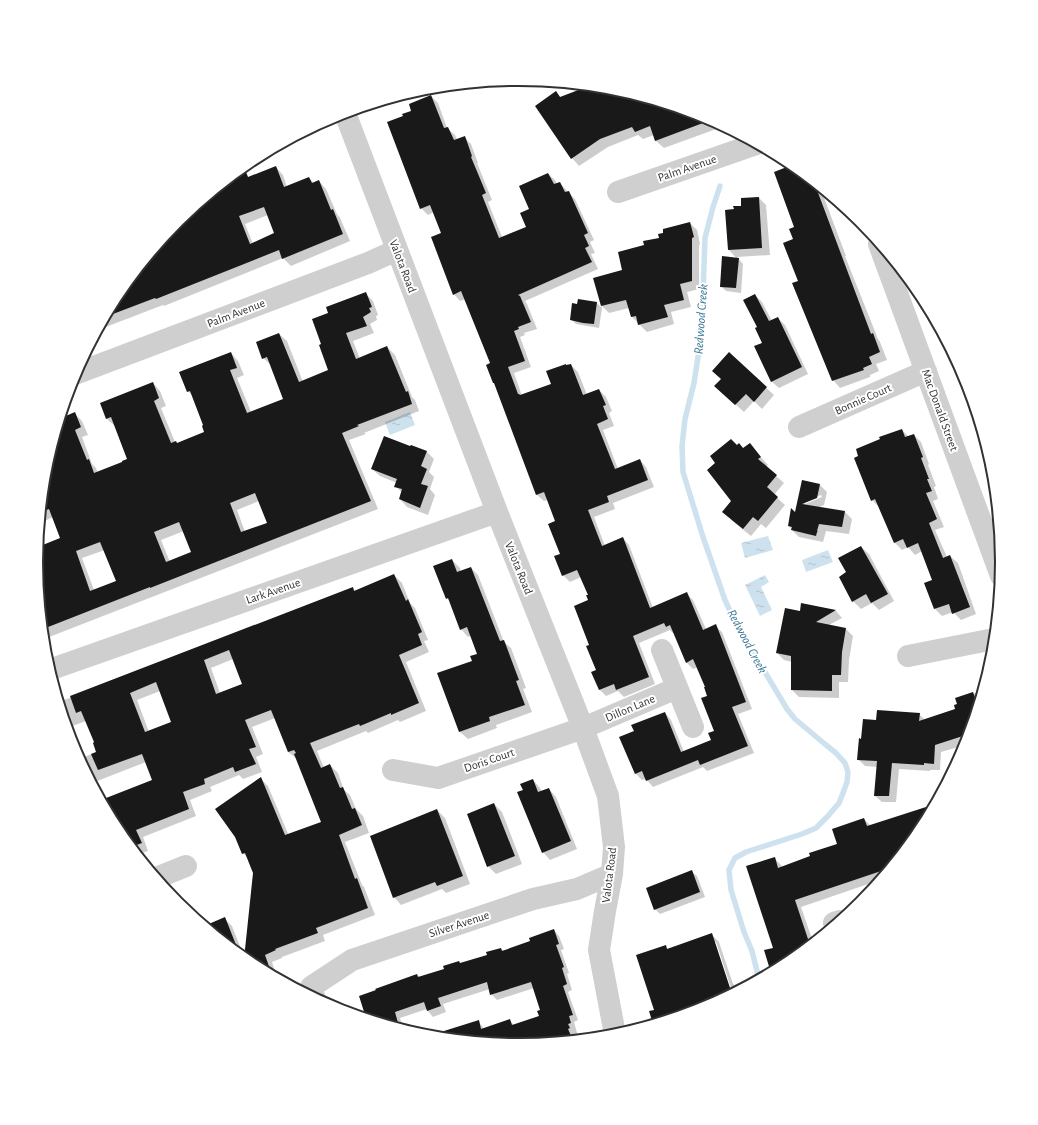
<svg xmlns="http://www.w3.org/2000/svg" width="1038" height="1125" font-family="'Alegreya Sans',sans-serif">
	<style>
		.water { fill: url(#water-ripples) }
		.shadow { fill: #0003; fill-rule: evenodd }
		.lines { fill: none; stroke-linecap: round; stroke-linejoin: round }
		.stream { stroke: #cde2ee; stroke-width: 5.5 }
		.building { fill: #191919; fill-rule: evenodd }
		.minor { stroke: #cfcfcf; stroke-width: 22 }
		.labels { text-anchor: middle; stroke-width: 4; stroke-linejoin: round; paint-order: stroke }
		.street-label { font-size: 12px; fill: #323232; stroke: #fff }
		.water-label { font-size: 13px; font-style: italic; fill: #3c7797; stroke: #fff }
		.rim { fill: none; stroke: #323232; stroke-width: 2 }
	</style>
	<defs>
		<pattern id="water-ripples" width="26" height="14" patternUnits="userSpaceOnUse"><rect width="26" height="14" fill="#cde2ee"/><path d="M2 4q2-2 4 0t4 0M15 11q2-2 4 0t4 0" fill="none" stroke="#b0c2cd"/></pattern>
	</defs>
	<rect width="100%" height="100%" fill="#fff"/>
	<path class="water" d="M410 412 415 425 390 435 385 422Z
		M768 536 773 550 745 558 741 543Z
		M828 550 833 562 806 572 802 560Z
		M765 575 769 582 761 587 772 610 760 616 745 585Z"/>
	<path class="shadow" d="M481 83 471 87 468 84Z
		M591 87 613 89 704 116 718 124 719 128 664 148 656 141 654 135 643 139 638 135 608 147 579 166 572 158 536 106 556 92 561 98Z
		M431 96 438 103 447 128 455 135 457 140 464 137 471 144 478 163H477L492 200 488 202 502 237 528 227 531 210 548 174 555 180 557 184 560 183 568 192 575 199 594 240 590 242 595 253 591 254 598 269 525 301 527 304 537 329 524 333 525 335 520 337 531 367 514 373 522 396 552 384 567 366 571 365 578 372 587 395 599 390 606 397 612 411 609 413 614 426 603 430 618 469 640 460 646 467 654 487 613 503 615 509 594 517 605 546 623 538 629 545 653 608 686 593 693 600 706 629 715 626 722 632 752 709 738 714 754 753 707 771 703 767 653 787 646 779 642 780 636 774 635 732 665 713 671 720 684 752 712 741 716 731 709 696 698 667 693 669 686 662 674 633H673L670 630 639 643 655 684 624 697 618 691 606 696 599 689 597 671 590 645V595L581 577 570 582 563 575 556 522 548 500 544 501 537 495 495 385 494 383 491 364 466 299 460 301 454 294 443 234 434 212 428 215 421 208 404 117Z
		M309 130 311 133 291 141 290 140Z
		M793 166 820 187 846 256H845L878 339 880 342 887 360 876 364 879 371 870 375V377L840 388 833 380 799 282 794 239 795 227 775 173Z
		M276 167 283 175 287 187 309 178 314 183 319 181 326 189 337 214 340 218 350 241 291 266 283 258 164 306 163 305 98 330 118 294 178 221 205 198 208 205ZM268 215 275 234 253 244 245 224Z
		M759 198 766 205 770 255 737 257 743 264 741 293 726 291 721 286 737 259 729 250 735 210Z
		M690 223 697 230 700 244 699 245V289L687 292 691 307 671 312 674 324 647 332 632 317 629 308 609 313 602 306V308L594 279 624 271 646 246Z
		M366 294 373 301 378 315 376 316 377 320 370 324 374 333 353 341 360 359 387 347 395 355 412 397 415 400 419 411 364 433 366 434 349 440 378 509 44 639 41 612 42 611 40 605 36 562 37 547 61 538 53 517 40 523 43 493 50 490 45 468 60 419 74 413 82 421 88 435 82 437 92 464 96 468 98 473 128 460 115 426 107 419 101 403 153 383 160 391 166 406 161 408 175 442 177 444 205 433 204 426 193 396 188 391 231 353 238 361 244 375 237 378 251 412 285 399 271 365 263 358 279 334 287 341 303 382 330 371 322 345 329 313ZM259 501 268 523 245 532 237 510ZM184 531 192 553 170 562 161 540ZM105 550 118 582 94 590 82 558Z
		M755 295 762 302 772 321 778 318 785 325 808 374 779 388 771 381 763 343 758 328Z
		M579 300 597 303 602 308 599 328 576 324 571 319 578 305Z
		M729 354 774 395 762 409 754 401 744 412 723 393 722 379Z
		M902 430 909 437 914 435 921 442 929 464 928 465 936 486 934 487 938 499 933 501 944 527 935 530 947 557 950 556 958 563 976 614 961 620 953 612 942 616 935 609 926 584 933 581 922 551 915 555 908 547 902 550 894 542 880 508 872 500Z
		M750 445 768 465 766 467 784 483 774 495 785 505 766 528 761 524 751 536 731 520 737 446 744 449Z
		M411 447 426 451 434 459 429 472 434 477 430 489 435 495 428 515 407 507 400 499 402 493 396 486 397 483 380 476 372 469Z
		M802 482 820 485 827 492 824 505 817 508 845 512 852 519 849 534 826 531 823 542 799 537 792 530 789 526 796 514ZM821 495 822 497 805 504V502Z
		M861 547 869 554 894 601 879 610 872 603 861 609 853 601 847 573Z
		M452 560 460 568 461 572 471 568 478 575 504 642 511 648 526 688 523 689 532 712 496 725 497 728 468 739 460 732 473 661 478 654 471 636 468 637 461 629 450 601 447 598Z
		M394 575 402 583 410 603 415 608 428 640 424 641 429 652 406 662 426 711 400 722 398 720 368 733 366 731 317 751 324 768 330 765 338 773 344 790 350 795 356 809 363 816 369 833 345 842 362 885 364 887 375 915 323 935 325 941 282 957V958L272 962 277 978 250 964 205 926 225 919 232 926 245 959 254 873 249 859 243 853 261 779 268 786 289 836 323 823 297 759 288 752 275 718 252 727 263 754 256 757 262 772 243 779 239 775 210 787 212 791 190 800 196 816 143 837 148 851 137 855 117 831 101 801 153 781 146 762 92 783 79 759 97 752 95 743 86 721 67 728 59 702 352 588 356 591ZM233 659 243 684 220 693 211 668ZM160 691 172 723 149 732 137 700Z
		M802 605 836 611 842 618 829 625 846 629 853 636 849 660 848 682H839V698L799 697 792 690V662L784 660 777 653 800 612Z
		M982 691 965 747V745L941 752 940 770H930V771L899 769 896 802H882L875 796 878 767 865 766 858 759 862 740 877 722 919 714 925 720 956 709 959 704 957 699Z
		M533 780 540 788 542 792 549 789 556 797 577 849 550 860 543 852Z
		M494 804 502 812 522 864 496 874 488 866Z
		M437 810 445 818 470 884 446 893 442 889 401 905 394 897Z
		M931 811 920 831 880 880 801 907 812 939 815 942 787 964 772 972 774 948V858L781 865 782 867 812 857 839 844 864 819 871 826Z
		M692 872 697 876 705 897 660 914 655 909Z
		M554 930 559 936 564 949 561 950 569 973 567 974 572 990 568 992 578 1020 574 1022 579 1040 519 1045 440 1038 439 1034 478 1021 484 1029 509 1020 514 1025 540 1016 542 1010 534 988 497 1000 491 994 490 989 443 1004 446 1012 433 1017 428 1011 427 1009 400 1018 403 1028 401 1029 367 1019 360 997 417 975 420 977 488 956 501 949 504 951 531 942Z
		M712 935 719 942 733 984 740 990 704 1009 653 1024 650 1012 655 1010 665 947 668 949ZM714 942H716L731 988 729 989Z"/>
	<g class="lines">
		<path class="stream" d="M720 186 713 207 705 238 702 323 700 344 694 383 685 419 682 446 683 472 703 537 725 600 735 622 787 709 795 719 826 745 836 753 845 763 848 772 847 782 843 793 839 803 828 816 816 828 802 834 746 852 735 858 729 870 731 890 744 932 752 951 759 979"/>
	</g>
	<path class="building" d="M589 86 613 89 704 116 711 120 655 141 650 126 635 132 632 127 600 139 571 159 535 106 556 91 560 97Z
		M431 95 444 128 448 127 454 140 465 136 472 156 471 157 486 193 482 195 499 238 526 227 520 213 529 209 519 186 548 173 554 184 560 182 565 192 569 191 588 233 584 235 589 246 585 248 592 262 518 295 520 296 531 322 518 327 519 329 514 331 525 361 508 367 518 394H519L520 395 551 384 546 371 566 364V365L571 364 583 395 599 389 606 405 603 406 608 419 597 424 615 469 640 459 648 480 607 496 609 502 588 510 602 546 623 537 650 608 687 592 703 630 716 624 746 702 732 707 748 746 700 765 698 760 646 781 642 771 635 774 619 737 634 731 631 725 665 712 681 752 711 740 708 733 714 731 701 698 707 696 704 687H705L693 659 686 663 670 625 666 627 664 623 633 636 649 677 616 690 614 684 599 690 591 672 596 670 586 646 589 645 574 606 588 600 586 595H588L577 570 562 576 554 556 560 554 548 524 555 521 544 492 536 495 494 383H493L486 365 490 363 461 291 453 295 431 237 441 233 430 205 420 209 387 122 403 116 402 114 411 111 409 104Z
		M792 165 814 182 871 334 873 333 880 352 869 357 872 364 863 368 864 370 832 381 792 283 798 281 783 243 793 239 789 229 794 227 774 172Z
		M276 166 284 187 309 177 312 183 319 180 331 210 333 209 343 234 282 259 279 250 156 299 155 298 105 317 118 294 178 221 244 167 248 177ZM264 207 274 233 250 244 239 216Z
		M759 197 762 248 728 250 725 210 734 209 733 206H741V198Z
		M690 222 694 237 692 238V281L680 284 684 300 664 305 668 317 638 325 636 316 631 317 626 300 601 306 593 278 622 270 618 252 644 245 643 241 659 238 658 234 663 233V229Z
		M722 256 739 258 736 288 720 287Z
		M366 292 372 307 369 308 371 312 363 317 367 326 346 333 356 359 387 346 406 392 408 391 412 404 357 425 359 426 342 433 371 501 150 588V587L43 629 36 562 38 547 60 538 49 509 41 512 43 492 49 490 44 478 45 468 61 418 75 412 81 427 75 430 87 460 89 459 94 473 122 462V461L127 459 111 417 106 419 100 403 153 382 159 398 154 401 171 443 176 441 177 443 204 432 202 426 203 425 190 391 187 392 179 372 231 352 237 368 230 370 247 413 283 399 267 357 262 359 256 342 279 333 299 382 328 370 319 345 321 344 312 319 328 313 326 307ZM255 493 267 523 241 532 230 503ZM179 522 191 552 166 562 154 532ZM100 542 116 581 90 591 76 551Z
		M755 294 769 321 778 317 802 367 771 382 754 346 762 343 755 328 757 327 743 300Z
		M578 299 597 302 594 324 583 323 570 320 572 303 577 304Z
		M729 352 767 387 754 402 746 394 735 405 714 386 721 379 712 371Z
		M902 429 905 437 914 434 923 457 921 458 929 479H927L932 491 926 493 937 519 929 523 943 558 950 555 970 607 952 614 949 604 934 609 924 583 932 580 918 543 907 548 903 539 894 543 875 499 871 501 854 458 858 456 856 449 880 439 879 437Z
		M384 436 410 446 411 445 427 451 421 466 427 469 421 484 428 486 420 508 399 499 402 489 394 487 397 479 371 469Z
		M731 439 737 445 739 443 743 448 750 443 761 457 758 459 777 475 767 487 778 497 758 521 753 517 743 529 722 512 731 501 707 470 715 463 710 456Z
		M802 480 820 484 817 498 802 504 845 511 842 527 819 524 817 531 818 532H817L816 536 791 530 792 527 788 526 791 508 795 512Z
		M861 546 888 594 871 603 866 594 852 602 839 577 846 572 838 558Z
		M452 559 457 572 471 567 500 641 504 640 519 680 516 681 525 705 489 717 490 721 459 732 437 673 472 661 470 656 477 654 467 627 460 630 448 598 446 599 433 566Z
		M394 574 406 601 408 599 422 632 418 634 422 645 399 655 419 703 391 715V713L360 726 359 724 310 743 321 768 330 764 340 788 343 787 352 809 355 808 362 825 339 835 355 879 357 878 368 908 316 928 318 933 275 949 276 950 265 955 272 975 250 964 244 959 253 873 245 853 242 854 235 837 215 809 261 777 285 835 321 822 294 754 296 753 294 750 288 752 271 710 245 720 256 747 249 749 256 764 235 772 233 767 204 779 205 784 183 792 189 809 136 830 142 843 131 847 117 831 101 800 152 780 142 754 98 770 91 754 96 752 93 743 94 742 81 711 76 713 70 696 353 587 354 591ZM229 650 242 684 216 694 204 660ZM156 682 171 722 145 732 130 693Z
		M801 603 836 610 816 622 846 628 842 652 841 675H832V691L791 690V656L776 653 785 608 800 611Z
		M973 692 978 706 969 734 935 745 934 764 924 763V765L892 763 889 796H874L877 761 857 760 859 738 861 739 863 719 876 720 877 710 920 713 919 721 955 709 954 705 957 704 955 698Z
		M533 779 538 792 549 788 571 841 542 853 517 792 523 790 520 784Z
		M494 803 515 856 487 867 467 814Z
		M926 807 929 816 920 831 890 868 795 900 810 945 787 964 771 973 764 950 773 948 746 866 775 857 778 868 810 856 809 853 837 844 832 829 864 818 867 826Z
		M437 809 463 876 437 886 435 882 393 898 370 836Z
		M692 870 700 892 654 910 646 888Z
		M225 917 240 955 204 926Z
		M554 929 559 944 556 945 564 967 562 968 567 984 563 986 573 1015 569 1016 571 1023 568 1024 570 1028 568 1029 573 1040 519 1046 428 1036 479 1020 481 1029 510 1019 512 1025 539 1016 537 1011 540 1010 531 982 490 995 487 982 438 998 441 1006 427 1011 424 1002 395 1012 398 1023 389 1025 366 1018 359 996 376 990 375 989 417 974 418 977 444 969 443 966 459 961 460 963 487 955 486 952 501 948 502 951 530 941 529 938Z
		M712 933 732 994 704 1009 653 1024 649 1011 654 1010 636 955 666 945 667 949Z"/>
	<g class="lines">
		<path class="minor" d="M345 113 497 512 583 728 608 796 614 847 612 874 605 911 599 950 614 1029 616 1035
			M618 192 756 144
			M879 244 1001 576
			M75 374 368 263 397 250
			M799 427 926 371
			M662 650 693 727
			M908 656 994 639
			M49 670 497 512
			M393 770 438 778 583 728 677 688
			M156 878 186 866
			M835 925 834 923 840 921
			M315 999 311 987 352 960 533 899 577 889 612 874"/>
	</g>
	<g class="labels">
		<g class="street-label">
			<text transform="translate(687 168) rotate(-19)" y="4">Palm Avenue</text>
			<text transform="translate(403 266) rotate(69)" y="4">Valota Road</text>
			<text transform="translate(236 313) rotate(-21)" y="4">Palm Avenue</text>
			<text transform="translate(863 399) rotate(-24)" y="4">Bonnie Court</text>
			<text transform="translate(940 410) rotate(70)" y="4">Mac Donald Street</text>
			<text transform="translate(519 568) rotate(68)" y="4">Valota Road</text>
			<text transform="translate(273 591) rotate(-19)" y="4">Lark Avenue</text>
			<text transform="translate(630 708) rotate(-23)" y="4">Dillon Lane</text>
			<text transform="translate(489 760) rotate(-19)" y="4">Doris Court</text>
			<text transform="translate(609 875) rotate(-83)" y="4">Valota Road</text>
			<text transform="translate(459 924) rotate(-18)" y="4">Silver Avenue</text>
		</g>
		<g class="water-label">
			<text transform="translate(700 319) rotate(-86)" y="5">Redwood Creek</text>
			<text transform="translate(748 641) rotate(62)" y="5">Redwood Creek</text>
		</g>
	</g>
	<path d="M0 0H1038V1125H0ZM43 562a476 476 0 1 1 952 0a476 476 0 1 1-952 0Z" fill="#fff" fill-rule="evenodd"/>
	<path class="rim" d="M43 562a476 476 0 1 1 952 0a476 476 0 1 1-952 0Z"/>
</svg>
